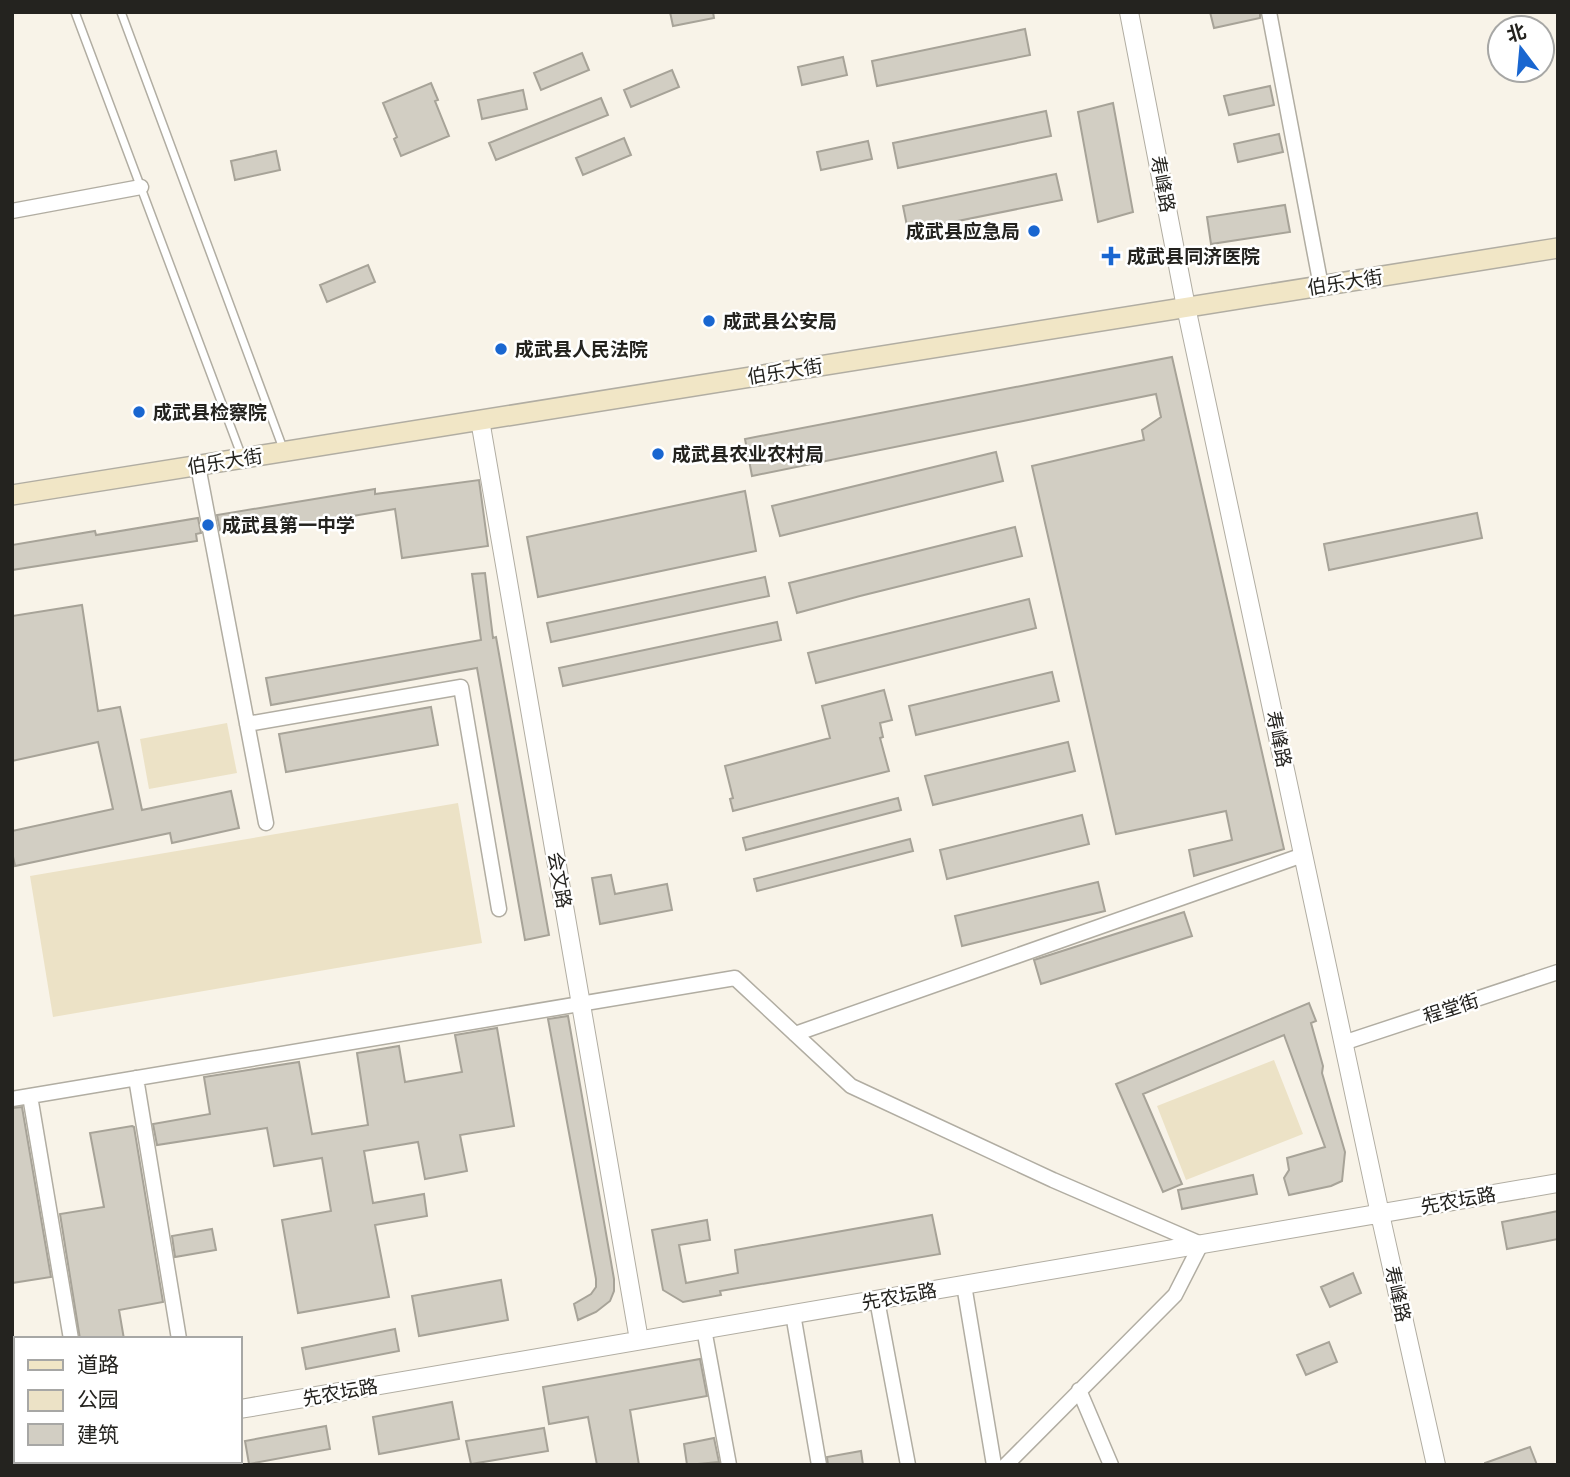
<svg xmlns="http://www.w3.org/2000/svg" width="1570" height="1477" font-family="'Archivo Narrow','Noto Sans SC',sans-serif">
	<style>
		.green { fill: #ece2c6 }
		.building { fill: #d2cec3; stroke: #a7a398; stroke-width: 2 }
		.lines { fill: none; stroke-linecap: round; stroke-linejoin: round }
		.service-casing { stroke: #b1ada2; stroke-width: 10 }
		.minor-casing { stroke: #b1ada2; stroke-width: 17 }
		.tertiary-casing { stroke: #b1ada2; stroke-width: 20 }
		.secondary-casing { stroke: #b1ada2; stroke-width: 22 }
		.service { stroke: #fff; stroke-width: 7 }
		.minor { stroke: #fff; stroke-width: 14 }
		.tertiary { stroke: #fff; stroke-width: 18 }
		.secondary { stroke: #f1e6c6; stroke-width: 19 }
		.poi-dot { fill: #1966d0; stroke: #fff; stroke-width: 2.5 }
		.labels { text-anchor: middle; stroke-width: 5; stroke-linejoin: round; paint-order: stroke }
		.street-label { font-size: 19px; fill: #24231f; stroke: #fff }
		.poi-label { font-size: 19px; font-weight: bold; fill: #24231f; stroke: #fff; text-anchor: start }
	</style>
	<rect width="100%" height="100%" fill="#f8f3e8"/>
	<path class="green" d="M227 723 237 773 149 789 140 739Z
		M458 803 482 943 53 1017 30 876Z
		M1274 1060 1303 1134 1186 1180 1157 1106Z"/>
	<path class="building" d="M670 12H713L714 18 673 26Z
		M1210 12H1260V18L1214 28Z
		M1025 29 1030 55 877 86 872 61Z
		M582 53 589 70 541 90 534 73Z
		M843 57 847 75 802 85 798 67Z
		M672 70 679 87 631 107 624 90Z
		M431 83 438 100 435 101 449 136 401 156 394 139 397 137 383 103Z
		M1270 86 1274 105 1229 115 1224 96Z
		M523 90 527 109 482 119 478 100Z
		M601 98 608 115 496 160 489 143Z
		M1113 103 1133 212 1098 222 1078 112Z
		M1046 111 1051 136 898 168 893 143Z
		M1279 134 1283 152 1238 162 1234 144Z
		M624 138 631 155 583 175 576 158Z
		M868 141 872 159 821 170 817 152Z
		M276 151 280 170 235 180 231 161Z
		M1056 174 1062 200 908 231 903 206Z
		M1285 205 1290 232 1211 244 1207 217Z
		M368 265 375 282 327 302 320 285Z
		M1172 357 1284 849 1194 876 1189 850 1232 840 1226 811 1116 834 1032 466 1144 440 1142 430 1161 417 1156 394 752 476 745 439Z
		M996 452 1003 481 780 536 772 506Z
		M479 480 488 546 402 558 395 509 243 534 240 526 220 530 217 515 375 489V494Z
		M745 491 756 551 538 597 527 537Z
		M1477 513 1482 538 1329 570 1324 544Z
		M198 518 201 533 196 534 197 541 12 570V545L95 531 96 535Z
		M1015 527 1022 556 860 596 797 613 789 583Z
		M485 573 493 638 496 637 549 935 525 940 477 668 271 705 266 678 481 640 472 574Z
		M765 577 769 596 551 642 547 623Z
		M1029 599 1036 628 816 683 808 653Z
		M82 605 98 711 120 707 142 810 231 791 239 828 172 843 170 833 15 866 12 852V831L113 809 98 742 12 761V616Z
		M777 622 781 640 563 686 559 668Z
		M1052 672 1059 701 916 735 909 706Z
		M884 690 892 720 880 723 883 737 880 738 889 771 733 811 730 799 733 798 725 766 830 738 822 706Z
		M431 707 438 745 286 772 279 734Z
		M1068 742 1075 771 933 805 925 776Z
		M898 798 901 810 746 850 743 838Z
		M1082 815 1089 844 947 879 940 850Z
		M910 839 913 851 757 891 754 879Z
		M611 875 615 894 667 884 672 910 600 924 592 878Z
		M1098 882 1105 911 962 946 955 916Z
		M1184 912 1192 936 1041 984 1034 960Z
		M1309 1003 1316 1021 1311 1023 1323 1066 1322 1073 1345 1152 1342 1181 1331 1186 1289 1195 1284 1178 1289 1170 1287 1158 1325 1147 1284 1035 1143 1094 1182 1184 1163 1192 1116 1084Z
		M568 1016 614 1279V1291L610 1301 596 1312 578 1320 574 1304 591 1294 596 1287V1279L548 1019Z
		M497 1028 514 1126 460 1135 467 1171 425 1179 418 1142 364 1151 373 1203 424 1194 427 1216 375 1225 389 1297 298 1313 282 1220 331 1211 322 1158 274 1166 267 1128 157 1145 153 1124 210 1114 204 1077 299 1062 312 1134 368 1125 357 1053 399 1046 405 1082 462 1072 455 1035Z
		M22 1107 51 1277 12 1283V1108Z
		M132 1126 134 1127 163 1302 119 1310 124 1339H80L60 1214 104 1207 90 1133Z
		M1253 1175 1257 1194 1182 1209 1178 1190Z
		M1558 1211V1239L1507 1249 1502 1222Z
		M932 1215 940 1254 720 1291 721 1295 683 1302 663 1290 652 1230 707 1220 710 1240 679 1245 686 1283 738 1273 735 1250Z
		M212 1229 216 1250 175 1257 172 1236Z
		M1353 1273 1361 1293 1330 1307 1321 1287Z
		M501 1280 508 1320 419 1336 412 1296Z
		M395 1329 399 1351 306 1369 302 1348Z
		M1329 1342 1337 1362 1306 1375 1297 1355Z
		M700 1359 707 1396 630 1410 639 1465H597L588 1417 549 1424 543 1387Z
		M452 1402 459 1439 379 1454 373 1417Z
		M326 1426 330 1449 249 1464 245 1441Z
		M544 1428 548 1451 471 1464 466 1441Z
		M714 1438 719 1462 687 1465 684 1444Z
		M1530 1447 1537 1465H1485V1463Z
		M861 1451 863 1465H828L827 1457Z"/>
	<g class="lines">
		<defs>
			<path id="service" d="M75 12 242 457
				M121 12 284 451"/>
			<path id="minor" d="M1269 12 1321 286
				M12 211 141 187
				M198 466 266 823
				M247 724 461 687 499 909
				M795 1034 1303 855
				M1343 1043 1558 972
				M136 1078 179 1339
				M30 1096 71 1339
				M12 1099 735 978 851 1086 1053 1180 1201 1244 1175 1295 1006 1465
				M964 1285 994 1465
				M877 1300 908 1465
				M793 1314 819 1465
				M704 1329 729 1465
				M1079 1390 1111 1465"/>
			<path id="tertiary" d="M1129 12 1186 307 1380 1214 1436 1465
				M480 420 639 1340
				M240 1409 1558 1183
				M12 1448 16 1447"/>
			<path id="secondary" d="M12 495 1558 248"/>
		</defs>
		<use href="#service" class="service-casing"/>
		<use href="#minor" class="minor-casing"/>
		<use href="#tertiary" class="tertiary-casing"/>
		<use href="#secondary" class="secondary-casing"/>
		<use href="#service" class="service"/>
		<use href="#minor" class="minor"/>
		<use href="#tertiary" class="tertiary"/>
		<use href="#secondary" class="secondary"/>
	</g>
	<g class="poi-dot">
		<circle cx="1034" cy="231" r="7"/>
		<path d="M1107.5 245.5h7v7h7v7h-7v7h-7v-7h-7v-7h7z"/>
		<circle cx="709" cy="321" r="7"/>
		<circle cx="501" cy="349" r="7"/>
		<circle cx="139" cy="412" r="7"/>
		<circle cx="658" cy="454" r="7"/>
		<circle cx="208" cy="525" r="7"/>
	</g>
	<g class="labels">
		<g class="street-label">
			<text transform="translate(1163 184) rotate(79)" y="7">寿峰路</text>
			<text transform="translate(1345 282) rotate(-9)" y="7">伯乐大街</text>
			<text transform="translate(785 371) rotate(-9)" y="7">伯乐大街</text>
			<text transform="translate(225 461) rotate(-9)" y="7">伯乐大街</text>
			<text transform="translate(1279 739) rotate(78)" y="7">寿峰路</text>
			<text transform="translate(560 880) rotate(80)" y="7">会文路</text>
			<text transform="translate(1451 1008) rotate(-18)" y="7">程堂街</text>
			<text transform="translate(1458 1200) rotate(-10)" y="7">先农坛路</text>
			<text transform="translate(1398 1294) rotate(77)" y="7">寿峰路</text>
			<text transform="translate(899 1296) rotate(-10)" y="7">先农坛路</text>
			<text transform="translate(340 1392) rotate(-10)" y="7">先农坛路</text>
		</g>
		<g class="poi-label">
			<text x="1020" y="238" text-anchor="end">成武县应急局</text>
			<text x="1127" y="263">成武县同济医院</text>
			<text x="723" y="328">成武县公安局</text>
			<text x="515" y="356">成武县人民法院</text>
			<text x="153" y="419">成武县检察院</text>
			<text x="672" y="461">成武县农业农村局</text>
			<text x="222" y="532">成武县第一中学</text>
		</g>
	</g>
	<rect width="1570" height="1477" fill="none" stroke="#24231f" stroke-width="28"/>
	<rect x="14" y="1337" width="228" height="126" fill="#ffffff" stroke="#a7a7a5" stroke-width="2"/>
	<rect x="28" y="1360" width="35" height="10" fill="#f1e6c6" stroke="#a7a7a5" stroke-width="2"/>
	<text x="77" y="1372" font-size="21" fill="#24231f">道路</text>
	<rect x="28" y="1390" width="35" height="21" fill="#ece2c6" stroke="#a7a7a5" stroke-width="2"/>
	<text x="77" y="1407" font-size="21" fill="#24231f">公园</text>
	<rect x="28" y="1424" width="35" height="21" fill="#d2cec3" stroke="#a7a7a5" stroke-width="2"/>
	<text x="77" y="1442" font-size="21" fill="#24231f">建筑</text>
	<g transform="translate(1521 49) rotate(344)"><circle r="33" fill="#ffffff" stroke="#a7a7a5" stroke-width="2"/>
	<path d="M0-5L12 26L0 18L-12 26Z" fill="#1966d0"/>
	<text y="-10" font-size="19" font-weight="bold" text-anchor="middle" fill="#24231f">北</text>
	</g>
</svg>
